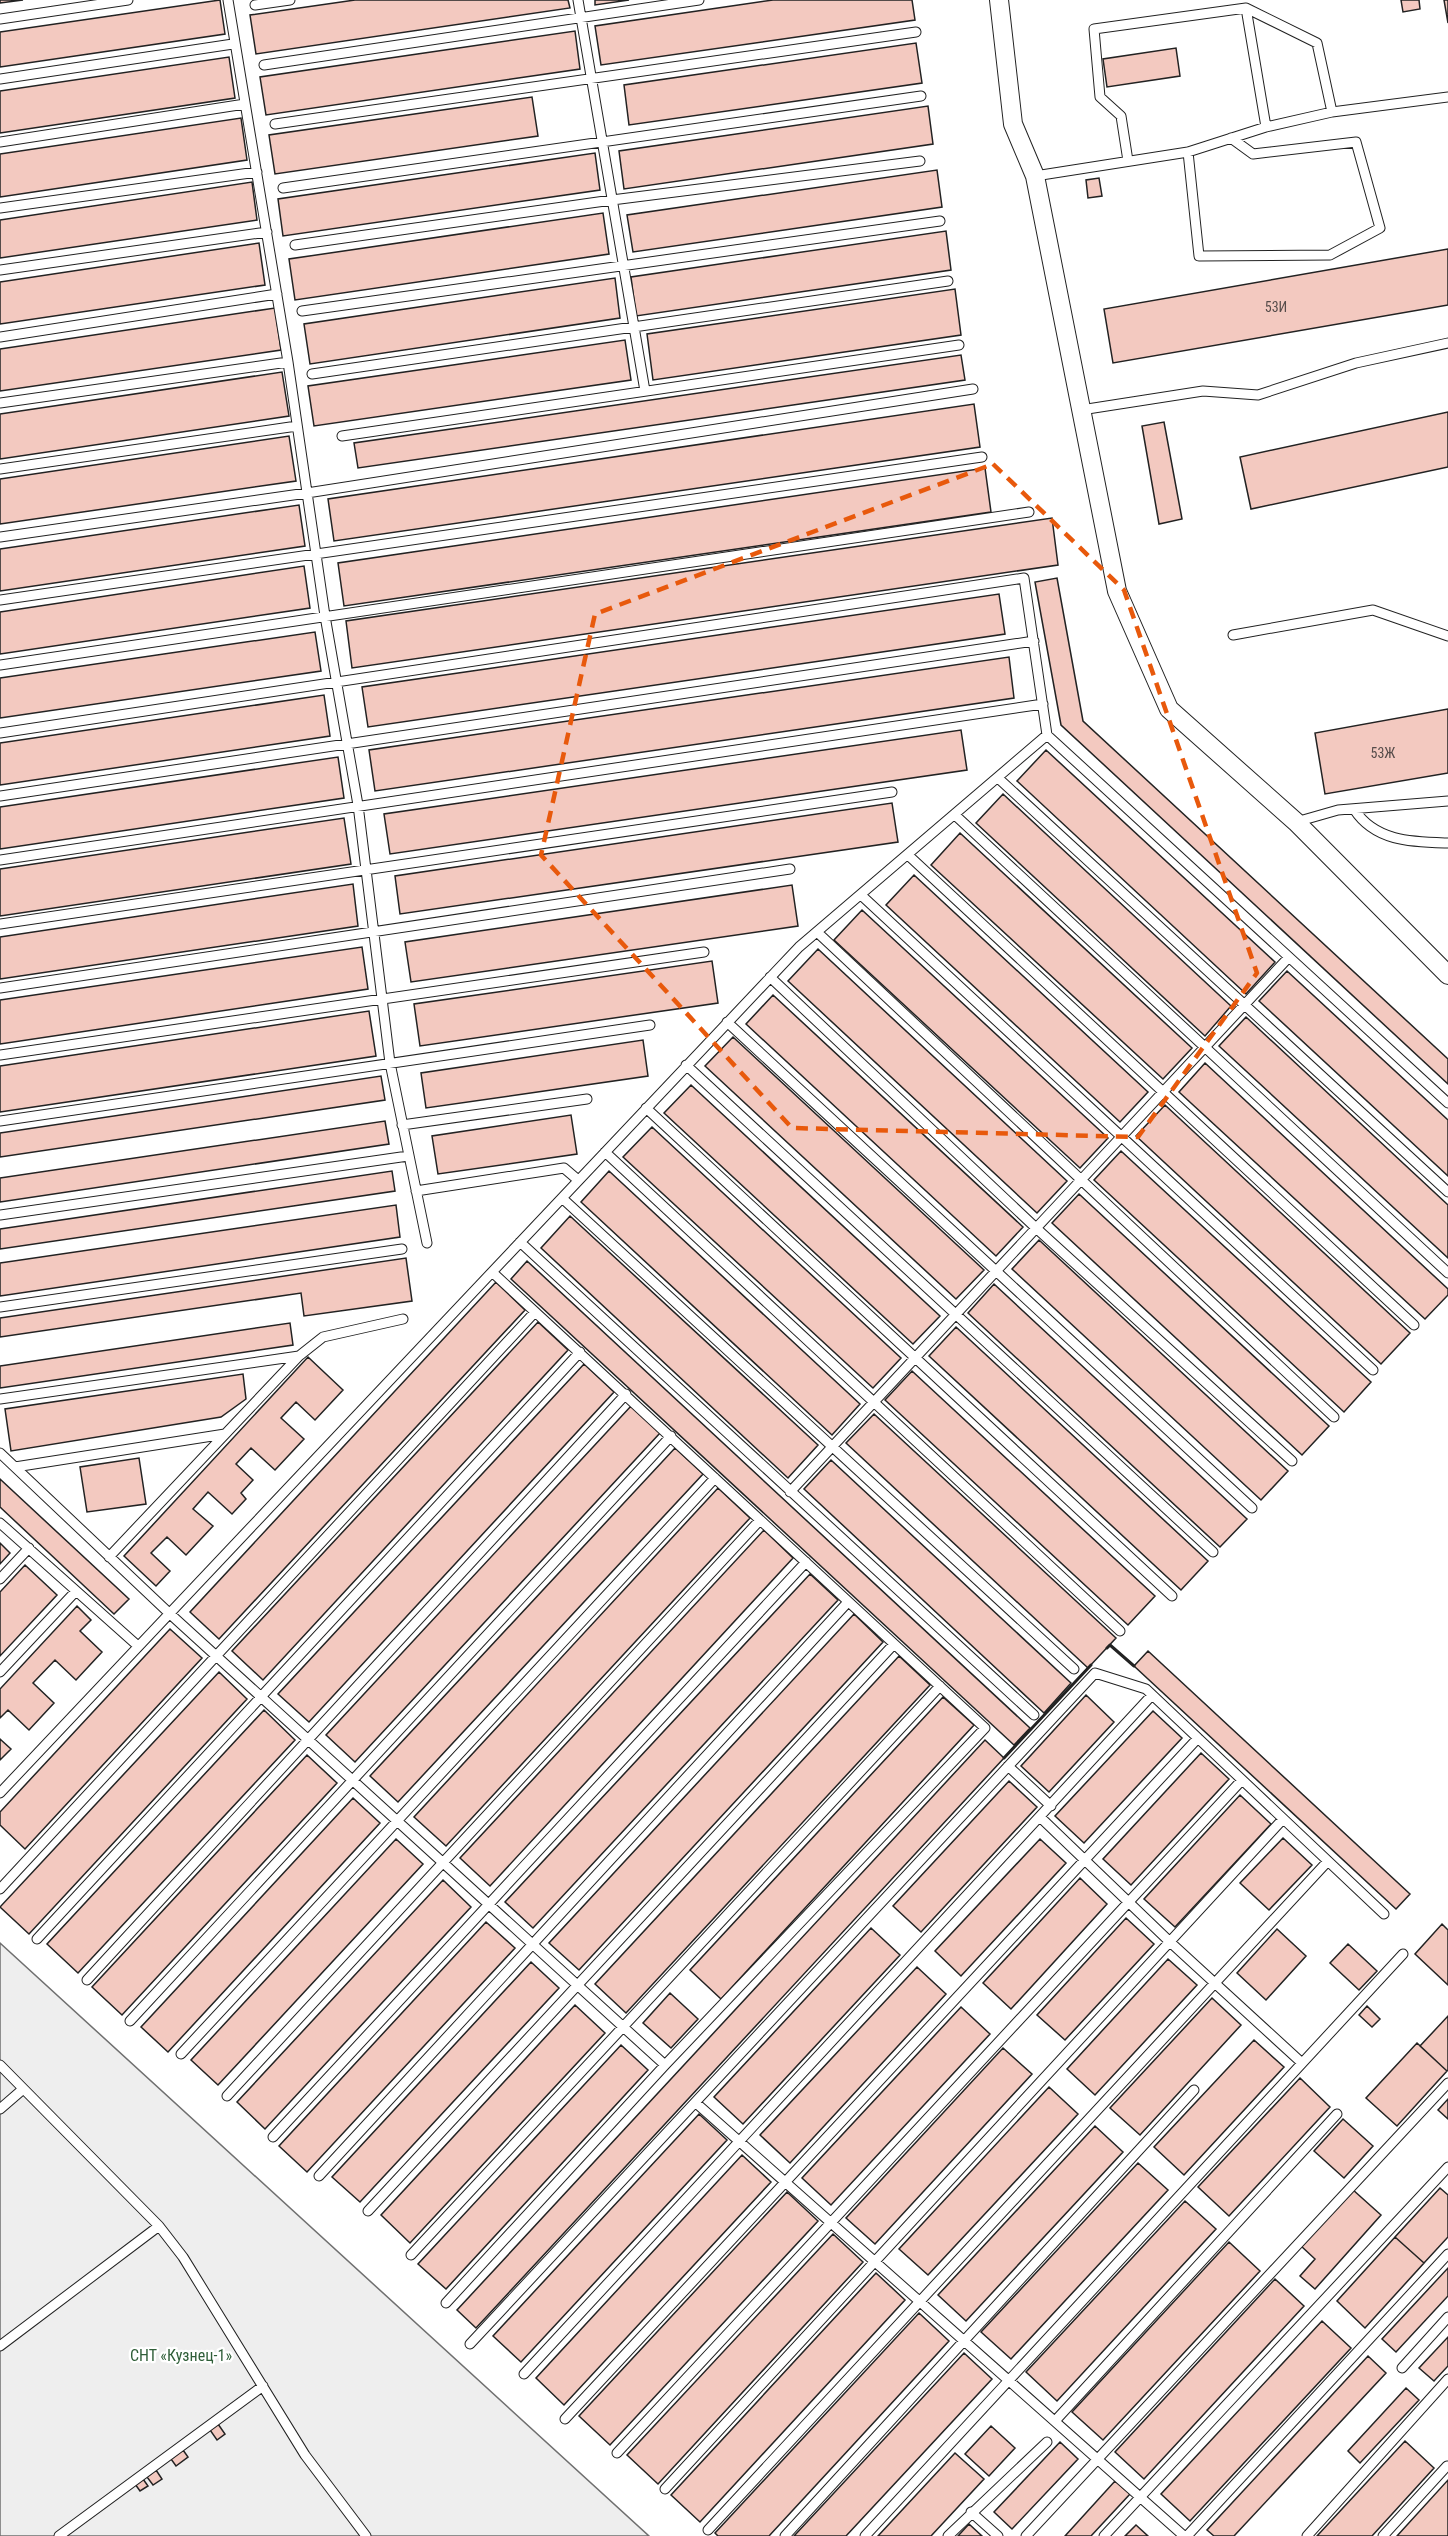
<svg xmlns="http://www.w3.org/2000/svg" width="1448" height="2536" font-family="'Roboto Condensed',sans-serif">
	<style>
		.green { fill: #eee; stroke: #6f6f6f; stroke-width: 1.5 }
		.building { fill: #f3c9c0; stroke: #222; stroke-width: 1.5 }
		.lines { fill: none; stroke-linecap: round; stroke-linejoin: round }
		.service-casing { stroke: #222; stroke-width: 11 }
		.minor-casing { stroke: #222; stroke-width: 20 }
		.service { stroke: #fff; stroke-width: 9 }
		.minor { stroke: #fff; stroke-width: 18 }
		.wall { stroke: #222; stroke-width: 3 }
		.marked { fill: none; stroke: #e8590c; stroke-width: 4.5; stroke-dasharray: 12 8; stroke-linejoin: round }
		.labels { text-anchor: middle; stroke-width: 4.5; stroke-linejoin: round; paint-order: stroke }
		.number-label { font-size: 14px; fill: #564c4a }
		.park-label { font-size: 16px; fill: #2f5e38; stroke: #fff }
	</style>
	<rect width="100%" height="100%" fill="#fff"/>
	<path class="green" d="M0 1943 649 2536H0Z"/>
	<path class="building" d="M0 0H23L0 3Z
		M220 0 225 34 0 67V32Z
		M355 0H568L570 8 256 54 250 15Z
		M595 0H629L595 5Z
		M773 0H912L915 20 601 65 595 26Z
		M1401 0H1419L1420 9 1403 12Z
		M1444 0H1448V23Z
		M575 31 580 69 266 115 260 77Z
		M916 43 922 83 629 125 624 85Z
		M1176 48 1180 76 1107 87 1103 59Z
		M229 57 235 98 0 133V91Z
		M532 97 538 136 275 174 269 135Z
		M928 106 933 144 624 189 619 151Z
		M241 118 247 160 0 197V154Z
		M595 153 600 190 283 236 278 199Z
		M937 170 942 207 633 252 627 215Z
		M1099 178 1102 196 1088 198 1086 180Z
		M252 182 257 220 0 258V220Z
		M603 213 609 254 295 300 289 259Z
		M946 231 951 270 636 316 631 277Z
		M259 243 265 285 0 324V282Z
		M1448 249V305L1113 363 1104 309Z
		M615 278 620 318 310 364 304 324Z
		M955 289 961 335 653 380 647 334Z
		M275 308 281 350 0 391V349Z
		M625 340 631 380 314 426 308 386Z
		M961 355 965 380 358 468 354 443Z
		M282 372 289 416 0 459V414Z
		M974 404 980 447 334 541 328 499Z
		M1448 412V467L1251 509 1240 457Z
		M1164 422 1182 519 1159 524 1142 426Z
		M289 436 296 481 0 524V479Z
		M985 468 991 512 344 606 338 563Z
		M299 505 305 546 0 591V549Z
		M1052 518 1058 565 352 668 346 621Z
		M304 566 310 608 0 654V612Z
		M1057 578 1083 721 1448 1059V1084L1061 725 1035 582Z
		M999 594 1005 634 368 727 362 687Z
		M315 632 321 671 0 718V678Z
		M1009 657 1014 698 375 791 369 750Z
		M324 695 330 736 0 785V743Z
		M1448 709V773L1325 794 1315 733Z
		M961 730 967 770 390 854 384 814Z
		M1046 750 1275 962 1246 994 1017 781Z
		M338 757 344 798 0 849V807Z
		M1003 794 1231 1006 1205 1036 976 823Z
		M892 803 898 842 400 914 395 876Z
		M344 818 351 864 0 916V869Z
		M960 833 1192 1048 1163 1079 931 865Z
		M914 875 1148 1092 1120 1122 886 905Z
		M353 884 358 926 0 979V937Z
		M792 885 798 926 411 982 405 942Z
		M862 910 1108 1138 1080 1168 834 940Z
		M362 947 368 989 0 1044V1000Z
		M818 949 1067 1181 1037 1213 788 981Z
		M712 961 718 1003 420 1046 414 1004Z
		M1287 971 1448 1120V1176L1259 1001Z
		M773 995 1023 1227 996 1256 746 1024Z
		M369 1011 376 1056 0 1112V1066Z
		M1246 1017 1448 1205V1258L1219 1046Z
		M733 1037 984 1270 956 1299 705 1066Z
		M643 1040 648 1076 426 1108 421 1073Z
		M1205 1063 1448 1289V1295L1425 1319 1179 1092Z
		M381 1076 385 1100 0 1157V1133Z
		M691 1085 940 1316 913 1344 664 1113Z
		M1165 1105 1410 1333 1381 1364 1136 1136Z
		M571 1115 577 1154 438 1174 432 1136Z
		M385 1121 389 1144 0 1202V1178Z
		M652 1127 901 1358 873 1388 623 1157Z
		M1121 1151 1371 1382 1344 1412 1094 1180Z
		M392 1171 395 1191 0 1249V1229Z
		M609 1171 860 1404 832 1435 581 1202Z
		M1079 1194 1329 1426 1302 1455 1052 1223Z
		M396 1205 400 1237 0 1296V1263Z
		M570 1216 818 1445 788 1478 541 1248Z
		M1039 1240 1288 1471 1261 1500 1012 1269Z
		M406 1258 412 1301 304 1316 301 1293 0 1337V1318Z
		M527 1261 1030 1728 1014 1745 511 1279Z
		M496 1282 525 1310 219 1639 190 1612Z
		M994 1284 1247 1519 1220 1547 968 1313Z
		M538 1322 568 1350 263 1680 232 1651Z
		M290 1323 293 1345 0 1388V1366Z
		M956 1327 1208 1561 1181 1590 929 1356Z
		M308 1357 343 1390 315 1420 296 1402 281 1418 304 1439 275 1470 251 1448 236 1464 253 1480 241 1493 246 1499 232 1514 208 1492 193 1509 213 1526 186 1555 167 1537 151 1553 170 1571 156 1586 124 1556Z
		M584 1364 614 1392 309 1722 278 1694Z
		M912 1371 1155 1596 1128 1625 885 1400Z
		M243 1374 246 1399 221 1417 11 1451 5 1409Z
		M631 1406 660 1433 355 1762 326 1735Z
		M874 1414 1116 1638 1088 1668 846 1443Z
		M675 1448 703 1474 398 1802 370 1776Z
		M139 1458 146 1504 87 1512 80 1467Z
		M831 1460 1071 1683 1044 1713 804 1489Z
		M0 1479 129 1599 114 1614 0 1507Z
		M718 1488 750 1518 446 1846 414 1817Z
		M764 1530 793 1558 490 1886 460 1858Z
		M0 1543 10 1553 0 1564Z
		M25 1565 57 1595 0 1656V1592Z
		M810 1574 838 1600 533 1928 505 1902Z
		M77 1606 91 1620 80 1631 102 1652 76 1680 55 1660 33 1683 54 1703 29 1730 8 1710 0 1718V1689Z
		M854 1614 883 1642 579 1970 549 1943Z
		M170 1629 202 1658 25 1849 0 1825V1812Z
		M1148 1651 1410 1894 1396 1909 1134 1666Z
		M899 1656 930 1685 626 2013 595 1984Z
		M219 1672 247 1699 29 1934 0 1907Z
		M1086 1695 1114 1722 1049 1792 1021 1766Z
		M943 1697 974 1725 721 1999 690 1970Z
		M264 1710 295 1740 78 1973 47 1944Z
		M1153 1711 1182 1738 1084 1843 1055 1816Z
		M0 1739 11 1749 0 1760Z
		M985 1740 1004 1758 476 2328 457 2310Z
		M1201 1753 1229 1779 1131 1885 1103 1859Z
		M307 1755 337 1783 122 2015 92 1987Z
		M1009 1781 1037 1807 921 1932 893 1906Z
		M1240 1795 1271 1824 1175 1927 1144 1899Z
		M353 1798 380 1823 168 2052 141 2027Z
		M1283 1838 1312 1865 1269 1910 1240 1883Z
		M396 1839 423 1864 218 2085 191 2060Z
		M1040 1839 1066 1863 961 1976 935 1951Z
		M1080 1878 1107 1904 1011 2009 983 1983Z
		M443 1880 471 1907 265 2129 237 2102Z
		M1126 1918 1154 1944 1065 2040 1037 2015Z
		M486 1922 515 1948 307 2172 279 2146Z
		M1442 1924 1448 1930V1985L1415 1954Z
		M871 1928 900 1955 743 2124 714 2097Z
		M1277 1929 1306 1956 1266 2000 1237 1973Z
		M1348 1944 1377 1971 1359 1990 1330 1963Z
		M1168 1959 1197 1985 1095 2095 1067 2069Z
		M531 1962 559 1988 360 2202 332 2177Z
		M917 1967 946 1994 790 2163 760 2135Z
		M670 1993 698 2019 671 2048 643 2023Z
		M1212 1998 1241 2025 1140 2135 1110 2108Z
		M575 2005 605 2033 410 2243 381 2215Z
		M1367 2006 1380 2019 1372 2027 1359 2015Z
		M961 2007 990 2034 831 2205 802 2178Z
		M1448 2016V2070L1447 2071 1420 2046Z
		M1254 2040 1284 2067 1184 2175 1154 2147Z
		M1417 2043 1447 2071 1397 2126 1366 2098Z
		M621 2045 648 2070 446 2289 418 2264Z
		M1003 2048 1032 2074 875 2244 846 2218Z
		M1300 2078 1330 2107 1229 2216 1198 2187Z
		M1049 2087 1078 2114 928 2275 899 2249Z
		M1448 2099V2119L1438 2110Z
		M699 2114 727 2140 521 2362 493 2336Z
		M1343 2119 1373 2146 1344 2178 1314 2151Z
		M1095 2126 1123 2152 966 2321 938 2295Z
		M742 2155 771 2182 564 2405 536 2378Z
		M1138 2163 1168 2190 1011 2359 981 2332Z
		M1440 2188 1448 2195V2237L1424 2263 1395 2237Z
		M1352 2189 1381 2215 1315 2289 1300 2276 1315 2259 1301 2246Z
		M787 2192 818 2221 610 2445 579 2416Z
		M1185 2201 1216 2229 1057 2401 1026 2372Z
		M833 2234 863 2262 658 2484 627 2455Z
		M1395 2237 1424 2263 1365 2328 1337 2301Z
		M1229 2242 1260 2271 1103 2440 1072 2412Z
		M1448 2268V2296L1396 2352 1382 2339Z
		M876 2273 905 2300 700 2522 671 2495Z
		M1275 2279 1304 2306 1144 2479 1115 2452Z
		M919 2313 949 2341 769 2536H718L715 2533Z
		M1322 2321 1351 2348 1190 2521 1161 2494Z
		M1448 2337V2366L1434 2381 1419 2368Z
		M964 2353 992 2379 846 2536H794Z
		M1368 2356 1386 2373 1234 2536H1214L1207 2530Z
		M1406 2388 1419 2400 1360 2463 1348 2451Z
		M218 2424 225 2434 217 2440 210 2430Z
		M991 2426 1015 2448 989 2476 965 2454Z
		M1405 2441 1434 2468 1372 2536H1317Z
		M1060 2442 1078 2459 1012 2529 994 2512Z
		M183 2450 188 2457 176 2466 171 2459Z
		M955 2453 984 2479 931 2536H878Z
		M156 2470 162 2479 153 2485 147 2477Z
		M143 2479 148 2486 140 2491 135 2484Z
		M1448 2480V2536H1397Z
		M1115 2481 1130 2494 1091 2536H1065Z
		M969 2524 982 2536H958Z
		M1136 2525 1148 2536H1125Z"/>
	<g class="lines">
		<defs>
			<path id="service" d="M228 0 288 362 325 616 358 805 390 1063 427 1243
				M578 0 645 391
				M255 5 290 0
				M1246 8 1317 43 1332 112
				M0 19 128 0
				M264 65 699 0
				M0 79 233 44
				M275 124 916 32
				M0 142 245 104
				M1188 152 1199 256 1330 255 1380 228 1356 142 1253 154 1231 138
				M1128 161 1121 116 1100 97 1094 29 1246 8 1266 127
				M1035 176 1188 152 1266 127 1332 112 1448 97
				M283 188 921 96
				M0 208 257 172
				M295 245 612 200 920 161
				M0 270 267 232
				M302 311 940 221
				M0 337 277 294
				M312 374 948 281
				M0 403 288 362
				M1081 410 1203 391 1258 395 1356 363 1448 343
				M342 436 959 345
				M0 469 297 426
				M0 537 307 493 973 389
				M0 600 982 457
				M1233 635 1373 610 1448 636
				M0 665 1029 512
				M0 733 1024 578 1047 735
				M998 778 1448 1192
				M0 796 1034 641
				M1354 809C1375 842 1413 842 1448 843
				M955 815 1448 1273
				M1296 822 1338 810 1448 801
				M908 855 1414 1325
				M0 860 1043 704
				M861 895 1373 1370
				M0 924 892 792
				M817 932 1334 1417
				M770 977 1036 1228 1292 1461
				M0 988 790 869
				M727 1022 1252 1508
				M0 1055 704 952
				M686 1065 1213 1552
				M646 1108 1172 1596
				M0 1121 650 1025
				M402 1125 587 1099
				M605 1152 1120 1631
				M416 1191 564 1168 578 1180
				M562 1198 1074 1669
				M0 1215 408 1156
				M520 1242 1034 1715
				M0 1307 402 1249
				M299 1356 323 1337 403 1319
				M0 1399 299 1356 109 1557
				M0 1453 169 1613 665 2065
				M15 1467 225 1434
				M790 1492 1289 957
				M0 1523 138 1646
				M0 1579 29 1548
				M0 1672 76 1591
				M1008 1766 1051 1806
				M0 1793 799 947 1047 735 1448 1103
				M1040 1817 1170 1942 1302 2063
				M0 1889 535 1312
				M37 1939 580 1352
				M87 1980 626 1394
				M130 2021 671 1436
				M181 2054 715 1478
				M0 2065 159 2226 183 2257 305 2455 366 2536
				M227 2096 760 1520
				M696 2103 1184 2536
				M0 2109 22 2090
				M273 2137 806 1562
				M319 2176 848 1602
				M368 2211 894 1644
				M411 2255 940 1686
				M446 2303 665 2065 985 1728 492 1272
				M470 2344 1095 1673 1146 1689 1384 1914
				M0 2346 159 2226
				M1402 2368 1448 2317
				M524 2374 1152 1695
				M565 2419 1198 1738
				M1055 2421 1337 2114
				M617 2453 1242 1780
				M665 2489 1283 1819
				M971 2512 998 2536
				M708 2530 1328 1861
				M59 2536 263 2386
				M785 2536 1194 2090
				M865 2536 1403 1954
				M948 2536 1047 2442
				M1026 2536 1448 2083
				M1104 2536 1448 2167
				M1187 2536 1448 2254
				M1307 2536 1448 2379
				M1383 2536 1447 2466"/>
			<path id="minor" d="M999 0 1013 124 1035 176 1117 591 1169 709 1296 822 1448 975"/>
		</defs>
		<use href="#service" class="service-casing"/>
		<use href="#minor" class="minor-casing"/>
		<use href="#service" class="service"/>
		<use href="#minor" class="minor"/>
		<path class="wall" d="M1107 1648 1110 1645 1134 1666
			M1004 1758 1091 1665"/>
	</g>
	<path class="marked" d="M993 464 1124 590 1257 973 1138 1137 792 1128 541 855 595 614Z"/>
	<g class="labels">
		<g class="number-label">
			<text x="1276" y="312">53И</text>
			<text x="1383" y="758">53Ж</text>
		</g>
		<g class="park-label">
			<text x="181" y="2361">СНТ «Кузнец-1»</text>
		</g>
	</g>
</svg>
